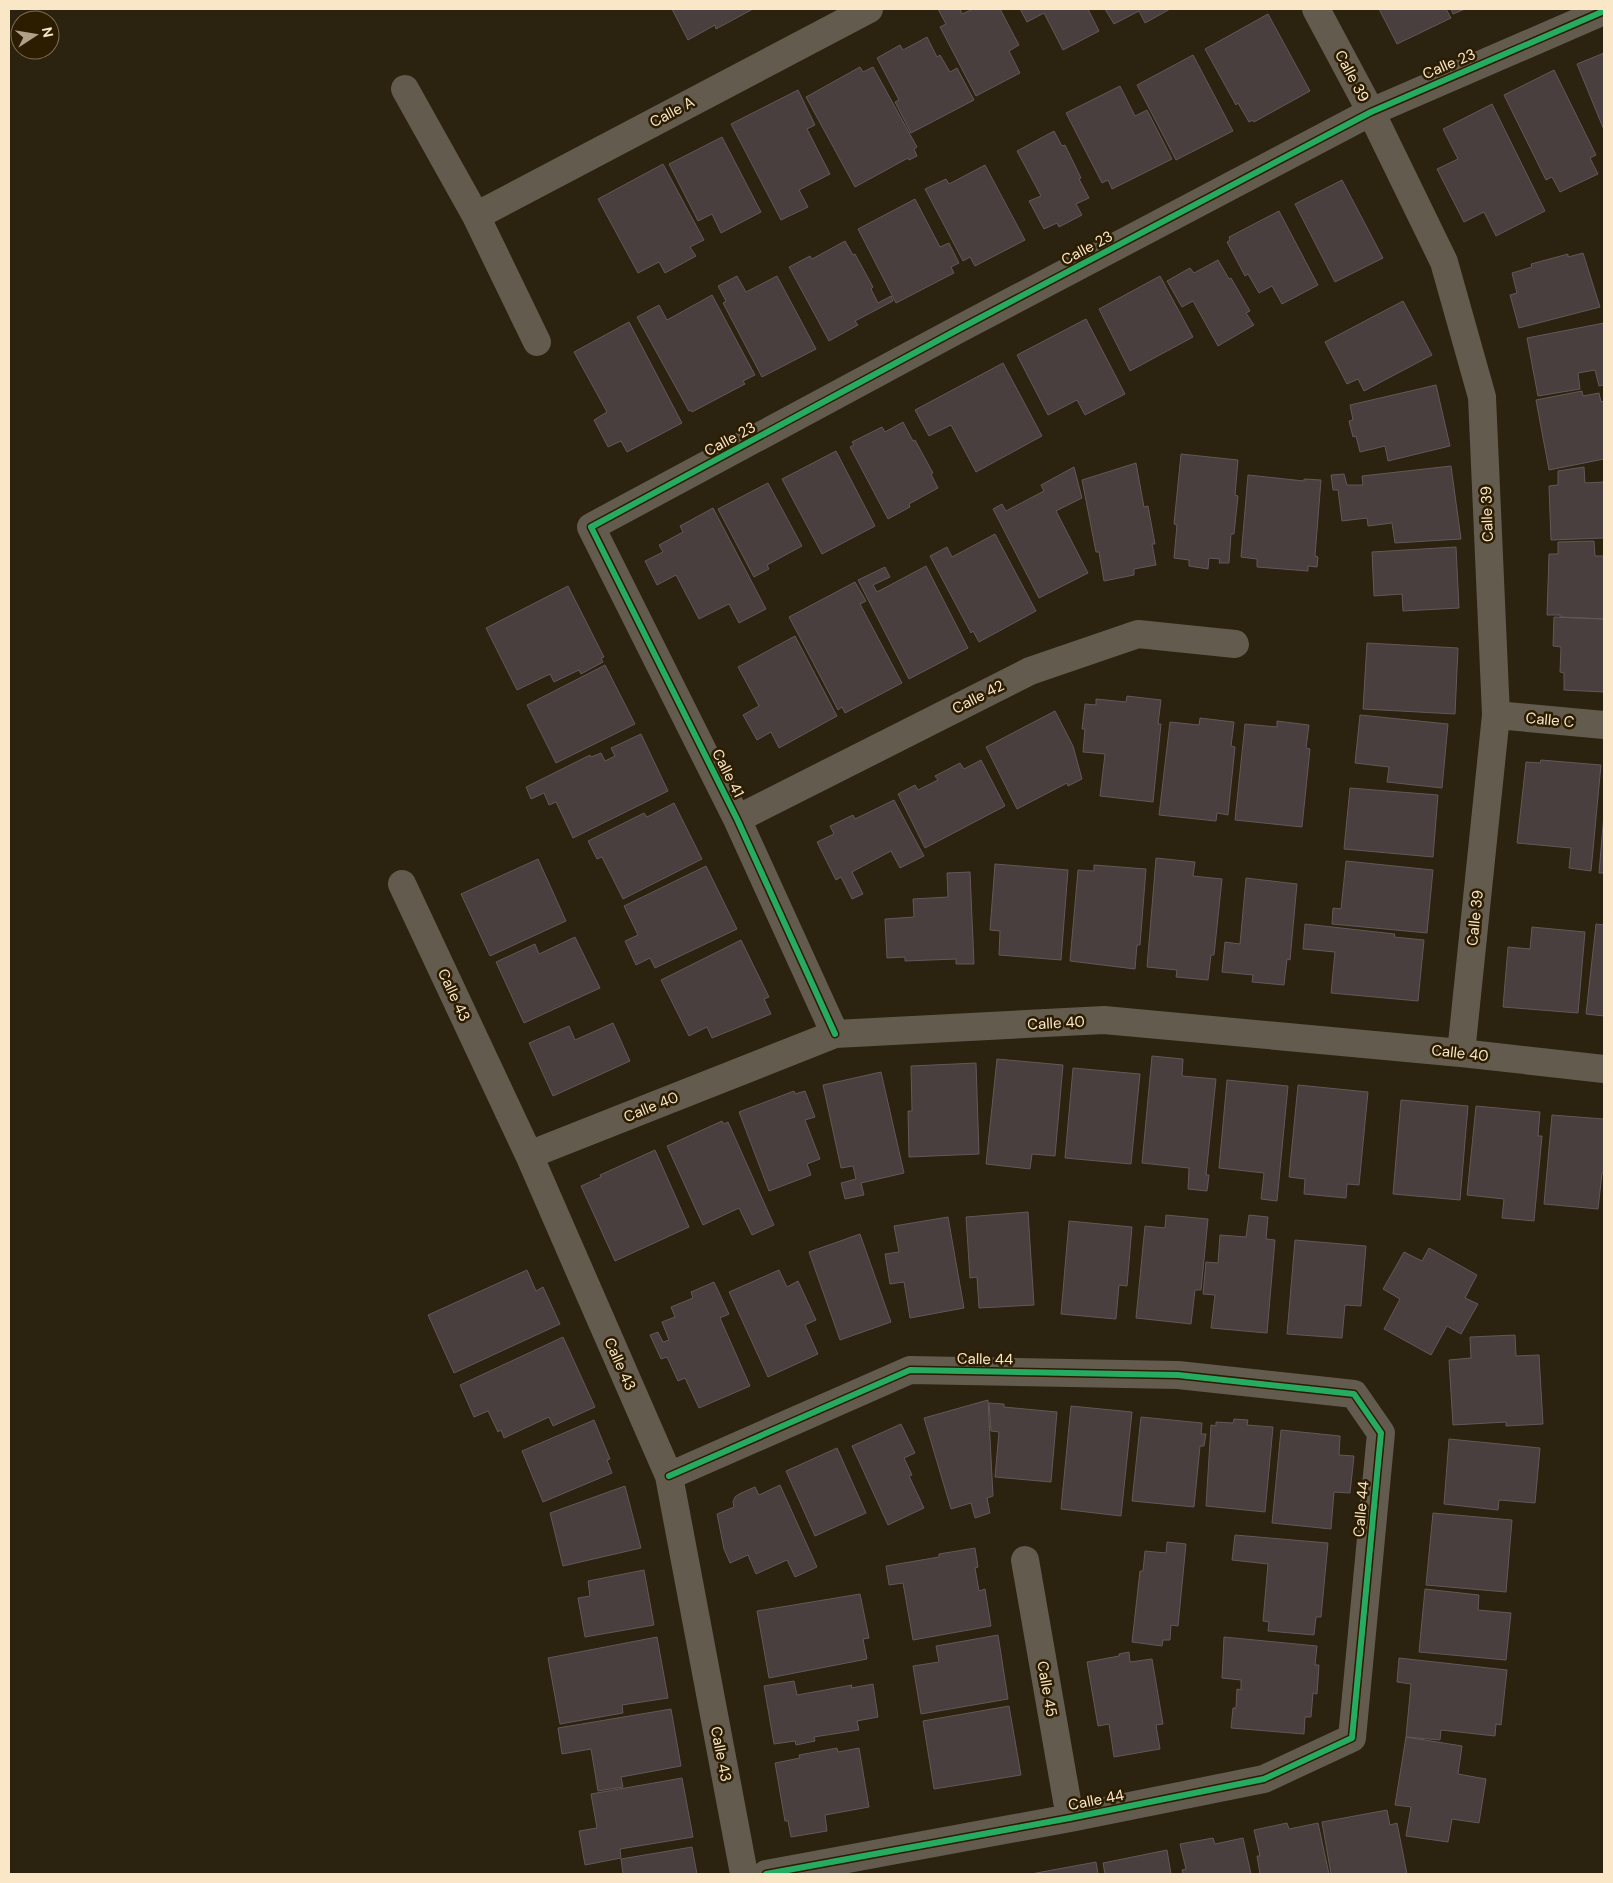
<svg xmlns="http://www.w3.org/2000/svg" width="1613" height="1883" font-family="'DM Sans',sans-serif">
	<style>
		.building { fill: #4a3f3f; stroke: #645759 }
		.lines { fill: none; stroke-linecap: round; stroke-linejoin: round }
		.minor { stroke: #625b4e; stroke-width: 28 }
		.cycleway-casing { stroke: #2c1c00; stroke-width: 9 }
		.cycleway { stroke: #26ab63; stroke-width: 6 }
		.labels { text-anchor: middle; stroke-width: 5; stroke-linejoin: round; paint-order: stroke }
		.street-label { font-size: 15px; fill: #f9e7c8; stroke: #2c1c00 }
	</style>
	<rect width="100%" height="100%" fill="#2b220f"/>
	<path class="building" d="M672 9H753L716 29 715 25 688 40Z
		M938 9H960L962 14 973 9H1000L1019 45 1009 51 1020 73 976 96 940 27 946 24Z
		M1020 9H1088L1099 31 1063 50 1044 13 1027 22Z
		M1105 9H1170L1145 23 1139 11 1114 24Z
		M1379 9H1446L1451 18 1397 44Z
		M1451 9H1465L1453 14Z
		M1268 14 1310 91 1254 122 1253 120 1249 122 1238 103 1236 105 1205 49Z
		M927 37 937 57 940 55 950 72 957 68 974 100 911 133 895 102 899 100 877 58 900 45 903 50Z
		M1604 53V130L1577 64Z
		M1193 55 1233 131 1176 160 1137 85Z
		M860 67 863 72 873 67 917 147 914 149 917 156 909 160 908 158 855 187 806 97Z
		M1554 70 1596 155 1590 158 1598 174 1560 192 1552 177 1546 180 1504 95Z
		M1120 86 1135 116 1147 110 1172 159 1112 189 1108 180 1102 183 1066 113Z
		M798 90 815 125 807 129 830 174 799 190 808 207 781 220 731 124Z
		M1492 104 1545 211 1496 236 1484 212 1464 222 1437 169 1458 159 1443 129Z
		M1054 131 1062 146 1065 145 1081 178 1079 179 1089 198 1076 204 1082 215 1059 227 1057 223 1044 229 1029 201 1041 196 1017 151Z
		M722 137 761 212 721 233 712 214 698 221 669 164Z
		M663 164 704 240 690 247 696 256 665 273 659 262 638 273 598 199Z
		M985 165 1025 240 975 266 970 257 963 261 925 189 946 179 949 184Z
		M1342 180 1383 258 1335 282 1295 204Z
		M915 199 940 247 949 243 959 263 951 267 954 273 896 303 858 229Z
		M1279 211 1318 285 1282 304 1272 286 1259 293 1248 274 1245 276 1227 242 1230 240 1229 237Z
		M845 241 853 255 855 254 873 287 871 289 878 303 891 296 893 301 855 321 858 325 829 341 789 267 810 256 812 259Z
		M1583 253 1600 307 1519 328 1510 295 1517 293 1512 273 1532 267 1531 264 1568 254V257Z
		M1218 260 1229 279 1231 278 1250 311 1246 313 1254 325 1218 346 1193 301 1182 307 1167 281 1190 268 1194 273Z
		M737 276 746 292 777 276 816 349 762 377 723 303 726 301 718 286Z
		M1160 276 1193 337 1130 371 1099 309Z
		M712 295 755 375 743 381 745 384 692 412 691 410 689 411 637 317 659 305 667 320Z
		M1403 301 1432 355 1364 391 1358 379 1347 384 1325 342Z
		M1086 319 1125 394 1085 415 1077 400 1048 415 1017 355Z
		M629 322 682 423 627 452 621 441 608 447 594 420 607 412 574 352Z
		M1604 323V385L1599 386 1595 370 1578 373 1580 389 1538 396 1527 338Z
		M1003 363 1042 436 976 472 951 425 929 436 915 410Z
		M1436 385 1450 446 1388 461 1385 446 1360 452 1356 436 1353 437 1349 421 1353 420 1350 405Z
		M1582 391 1583 396 1599 393 1601 402 1604 401V459L1549 470 1536 400Z
		M903 422 913 441 915 440 933 473 931 474 938 488 909 504 910 507 888 519 850 447 854 445 852 442 882 427 885 432Z
		M836 451 875 526 822 554 782 479Z
		M1181 454 1238 460 1235 495 1238 496 1234 534H1231L1229 563H1219L1220 559 1209 558 1208 569 1189 566V560L1174 558 1177 525 1174 524Z
		M1136 463 1144 507 1148 506 1155 544H1152L1156 565 1134 569V575L1104 581 1099 552H1096L1082 480Z
		M1451 466 1461 539 1395 543 1392 523 1368 526 1367 518 1342 521 1338 490H1333L1331 475 1344 474 1347 485H1363L1362 476Z
		M1074 467 1082 498 1056 511 1088 573 1039 598 993 509 1002 504 1006 511 1044 491 1041 485Z
		M1584 467 1585 483 1604 482V538L1551 540 1549 486 1558 485V471Z
		M1248 475 1304 481V479L1321 480 1315 556 1318 557 1317 567 1308 566V571L1257 567V559L1241 557Z
		M768 483 802 546 767 565 769 569 754 577 718 509Z
		M713 508 766 609 739 623 729 604 699 619 676 575 657 585 645 561 663 552 659 545 683 532 680 526Z
		M995 534 1036 611 979 642 973 631 971 633 930 556 947 547 952 557Z
		M1594 541 1595 556H1604V619L1560 617V615H1547L1549 554H1558V542Z
		M1456 547 1459 608 1403 611 1402 594 1374 596 1372 552Z
		M926 566 968 648 909 679 858 580 885 567 890 577 873 585 877 592Z
		M855 582 866 601 860 604 902 683 845 713 842 707 838 710 789 617Z
		M568 586 604 657 601 658 603 662 581 674 579 670 554 682 550 674 517 690 486 628Z
		M1554 617 1604 619V692L1564 690V673L1560 672 1561 647 1553 646Z
		M795 636 837 716 779 748 771 732 757 740 743 715 759 706 738 667Z
		M1367 643 1458 648 1455 714 1363 709Z
		M605 665 635 724 556 763 527 705Z
		M1127 696 1161 700 1158 724H1161L1153 802 1100 796 1105 754 1083 752 1085 729H1082L1085 704 1096 705V699L1126 702Z
		M1055 711 1073 746 1082 779 1068 786 1067 783 1017 809 986 747Z
		M1360 715 1448 724 1442 788 1387 782 1389 767 1355 763Z
		M1200 718 1234 722 1231 746 1235 747 1228 815 1217 813 1216 821 1159 815 1170 722 1199 725Z
		M1277 721 1309 725 1306 748 1310 749 1302 827 1235 820 1245 724 1277 727Z
		M641 734 668 791 573 838 556 802 549 805 544 793 531 799 526 787 590 755 591 757 601 753 605 761 615 756 611 748Z
		M981 760 1005 806 925 848 898 794 915 785 918 790 938 780 935 776 960 763 964 769Z
		M1541 760 1601 765 1591 871 1569 868 1571 848 1517 843 1526 762 1540 763Z
		M1350 788 1438 795 1433 857 1344 849Z
		M894 800 924 856 900 868 891 851 852 872 863 894 852 899 841 877 836 880 817 842 834 834 830 826 853 815 855 819Z
		M674 803 702 859 623 899 602 857 597 859 588 841 644 813 647 817Z
		M1604 814V873H1599Z
		M1156 858 1195 862 1193 876 1222 879 1214 955H1211L1208 980 1176 977 1177 970 1147 967Z
		M538 859 566 921 490 956 461 894Z
		M1346 861 1433 870 1427 933 1332 924 1333 908 1341 909Z
		M995 864 1068 870 1061 960 999 955 1000 931 990 930Z
		M1094 865 1146 869 1140 945H1137L1135 969 1070 961 1078 870 1094 871Z
		M706 866 737 929 655 968 650 958 636 965 625 941 638 935 624 906Z
		M970 872 974 964H956V959L905 961V957L887 958 885 919 914 917 913 899 948 897 947 873Z
		M1246 878 1297 884 1290 960 1287 959 1284 985 1252 982 1253 975 1222 972 1225 942 1240 944Z
		M1305 924 1395 934 1394 937 1424 940 1418 1001 1331 993 1335 952 1303 949Z
		M1596 924 1604 925V1016L1586 1014Z
		M1532 927 1585 932 1578 1013 1503 1007 1508 947 1530 949Z
		M575 937 600 988 524 1023 496 962 535 944 539 954Z
		M741 940 769 997 764 999 771 1014 712 1038 707 1027 689 1036 661 980Z
		M613 1023 630 1061 553 1096 529 1043 569 1026 575 1040Z
		M1152 1056 1183 1059 1182 1076 1216 1079 1206 1175H1209L1207 1191 1188 1189 1189 1168 1142 1163Z
		M997 1059 1063 1065 1055 1156 1032 1154 1030 1169 986 1164Z
		M976 1063 979 1154 909 1157 908 1111H912L911 1066Z
		M1073 1068 1140 1074 1131 1164 1065 1158Z
		M881 1072 904 1173 861 1183 864 1195 845 1199 841 1183 856 1179 853 1166 841 1168 823 1085Z
		M1227 1080 1288 1086 1277 1201 1261 1199 1264 1173 1219 1168Z
		M1298 1085 1368 1092 1359 1185 1347 1184 1346 1198 1304 1194 1305 1179 1289 1177Z
		M794 1091 795 1094 805 1091 815 1117 805 1120 820 1159 807 1164 811 1175 769 1191 739 1112Z
		M1401 1100 1468 1106 1460 1200 1393 1194Z
		M1476 1106 1540 1112 1538 1136H1542L1534 1221 1502 1218 1504 1199 1467 1195Z
		M1552 1115 1604 1119V1173H1602L1598 1209 1544 1204Z
		M722 1121 724 1124 728 1122 774 1225 752 1235 739 1208 703 1225 667 1146Z
		M655 1150 689 1227 615 1261 581 1186 601 1177 600 1175Z
		M1028 1212 1034 1305 979 1308 977 1277 970 1278 966 1217Z
		M1166 1215 1208 1219 1201 1290H1195L1191 1324 1136 1318 1145 1226 1165 1228Z
		M1249 1215 1268 1217 1266 1239 1275 1240 1267 1333 1211 1328 1215 1295 1203 1294 1206 1262 1218 1263 1220 1235 1246 1237Z
		M948 1217 964 1308 910 1318 904 1282 890 1284 885 1254 899 1252 894 1226Z
		M1069 1221 1132 1227 1127 1286 1119 1285 1116 1319 1061 1314Z
		M860 1234 891 1322 840 1340 809 1252Z
		M1295 1240 1366 1246 1361 1306 1345 1305 1342 1338 1287 1334Z
		M1429 1248 1477 1275 1465 1298 1478 1304 1461 1334 1447 1326 1431 1355 1384 1329 1400 1299 1383 1289 1404 1252 1422 1261Z
		M527 1270 536 1291 543 1287 560 1324 454 1373 428 1315Z
		M779 1270 787 1287 798 1281 816 1320 805 1325 818 1354 768 1377 729 1292Z
		M714 1282 729 1314 720 1318 750 1386 699 1408 685 1378 678 1381 667 1357 661 1359 650 1335 658 1332 663 1342 669 1340 662 1322 675 1317 671 1307 693 1298 691 1292Z
		M1515 1335 1516 1356 1539 1355 1543 1424 1506 1426V1422L1453 1425 1449 1360 1471 1358 1470 1337Z
		M563 1337 595 1407 553 1426 549 1417 504 1438 501 1430 498 1432 488 1411 474 1417 460 1385Z
		M988 1400 993 1496 987 1498 990 1513 975 1518 971 1503 951 1509 924 1418Z
		M989 1403 1004 1404V1407L1057 1412 1051 1482 995 1477 999 1432 991 1431Z
		M1071 1406 1132 1412 1121 1516 1061 1509Z
		M1141 1417 1202 1423 1201 1434H1206L1204 1446H1200L1194 1507 1132 1501Z
		M1234 1419 1248 1420 1247 1425 1273 1427 1265 1512 1206 1506 1211 1425 1216 1426V1422L1233 1423Z
		M594 1420 610 1459 607 1460 612 1473 543 1502 522 1451Z
		M901 1424 915 1453 904 1458 912 1475 909 1476 924 1508 888 1525 852 1446Z
		M1281 1430 1340 1436 1339 1455 1354 1456 1350 1493 1334 1492 1331 1529 1272 1523Z
		M1449 1439 1540 1448 1535 1503 1499 1500 1498 1510 1444 1504Z
		M837 1448 866 1513 815 1536 786 1471Z
		M780 1485 817 1567 795 1577 787 1560 756 1574 748 1555 730 1563 724 1549 717 1514 734 1507 733 1502 735 1497 739 1494 755 1487 759 1495Z
		M625 1486 641 1548 563 1566 550 1513Z
		M1433 1513 1512 1520 1506 1592 1426 1585Z
		M1235 1535 1328 1543 1321 1617H1316L1314 1635 1268 1631 1269 1622 1263 1621 1268 1564 1232 1560Z
		M1167 1542 1186 1544 1178 1626 1171 1625 1170 1640H1163L1162 1646 1132 1642 1140 1571H1143L1145 1551 1166 1553Z
		M975 1548 978 1567 975 1568 979 1591 985 1589 991 1626 913 1640 903 1583 889 1585 886 1566 939 1557V1554Z
		M644 1570 654 1625 585 1637 578 1598 590 1596 588 1581Z
		M1425 1589 1479 1595 1478 1610 1511 1613 1506 1660 1419 1652Z
		M860 1594 869 1638 863 1639 867 1659 769 1678 757 1611Z
		M998 1635 1008 1699 921 1714 913 1666 939 1662 936 1646Z
		M657 1637 668 1698 622 1705 623 1713 560 1724 548 1658Z
		M1224 1637 1317 1646 1315 1665H1319L1317 1694 1313 1693 1311 1717H1305L1304 1734 1231 1728 1233 1708H1236L1237 1689 1241 1690V1680L1222 1678Z
		M1129 1652 1130 1662 1152 1659 1163 1724 1156 1725 1160 1749 1114 1757 1109 1724 1098 1726 1087 1662 1119 1656V1654Z
		M1399 1658 1507 1670 1501 1725 1496 1724 1495 1736 1441 1730 1440 1740 1406 1737 1411 1684 1397 1682Z
		M794 1681 797 1695 852 1685 851 1688 873 1684 878 1717 857 1721 859 1730 814 1737 815 1741 796 1745 795 1741 774 1744 764 1686Z
		M1009 1706 1021 1775 934 1789 923 1721Z
		M671 1709 681 1766 621 1777 623 1787 598 1791 591 1749 562 1754 558 1728Z
		M1406 1737 1462 1746 1458 1774 1486 1779 1479 1823 1452 1819 1448 1842 1406 1836 1411 1807 1395 1805Z
		M837 1748 838 1752 859 1748 869 1807 825 1815 827 1831 791 1837 788 1821H785L775 1763 800 1758 799 1755Z
		M682 1778 693 1837 620 1849 621 1858 585 1865 579 1831 597 1828 591 1794Z
		M1387 1810 1390 1825 1397 1823 1407 1874H1331L1322 1822Z
		M1287 1823 1289 1829 1318 1823 1329 1874H1260L1257 1856H1260L1254 1830Z
		M1213 1838 1215 1844 1243 1838 1251 1874H1183L1182 1870 1186 1869 1180 1844Z
		M692 1847 697 1874H623L621 1859Z
		M1167 1850 1171 1874H1105L1103 1863Z
		M1096 1862 1098 1874H1031Z"/>
	<g class="lines">
		<path class="minor" d="M1316 9 1371 112 1444 262 1482 397 1496 715 1461 1053
			M405 89 476 216 537 342
			M476 216 869 9
			M1496 715 1604 725
			M737 819 1030 671 1138 634 1235 644
			M402 884 529 1155 669 1476 744 1874
			M835 1034 737 819 591 527 959 329 1371 112 1604 11
			M529 1155 835 1034 1104 1020 1461 1053 1604 1069
			M669 1476 910 1370 1178 1375 1354 1394 1381 1433 1352 1738 1264 1779 1070 1818 766 1874
			M1025 1560 1070 1818"/>
		<defs>
			<path id="cycleway" d="M835 1034 737 819 591 527 959 329 1371 112 1604 11
				M669 1476 910 1370 1178 1375 1354 1394 1381 1433 1352 1738 1264 1779 1070 1818 766 1874"/>
		</defs>
		<use href="#cycleway" class="cycleway-casing"/>
		<use href="#cycleway" class="cycleway"/>
	</g>
	<g class="labels">
		<g class="street-label">
			<text transform="translate(1449 64) rotate(-23)" y="5">Calle 23</text>
			<text transform="translate(1352 76) rotate(62)" y="5">Calle 39</text>
			<text transform="translate(672 112) rotate(-28)" y="5">Calle A</text>
			<text transform="translate(1087 248) rotate(-28)" y="5">Calle 23</text>
			<text transform="translate(730 439) rotate(-28)" y="5">Calle 23</text>
			<text transform="translate(1487 514) rotate(-92)" y="5">Calle 39</text>
			<text transform="translate(978 697) rotate(-27)" y="5">Calle 42</text>
			<text transform="translate(1550 720) rotate(5)" y="5">Calle C</text>
			<text transform="translate(728 773) rotate(63)" y="5">Calle 41</text>
			<text transform="translate(1475 918) rotate(-84)" y="5">Calle 39</text>
			<text transform="translate(454 995) rotate(65)" y="5">Calle 43</text>
			<text transform="translate(1056 1023) rotate(-3)" y="5">Calle 40</text>
			<text transform="translate(1460 1053) rotate(6)" y="5">Calle 40</text>
			<text transform="translate(651 1107) rotate(-22)" y="5">Calle 40</text>
			<text transform="translate(985 1359) rotate(1)" y="5">Calle 44</text>
			<text transform="translate(620 1364) rotate(66)" y="5">Calle 43</text>
			<text transform="translate(1361 1509) rotate(-85)" y="5">Calle 44</text>
			<text transform="translate(1047 1689) rotate(80)" y="5">Calle 45</text>
			<text transform="translate(721 1754) rotate(79)" y="5">Calle 43</text>
			<text transform="translate(1096 1800) rotate(-11)" y="5">Calle 44</text>
		</g>
	</g>
	<rect width="1613" height="1883" fill="none" stroke="#f9e7c8" stroke-width="20"/>
	<g transform="translate(35 35) rotate(78)"><circle r="24" fill="#2c1c00" stroke="#7e6d50"/>
	<path d="M0-4L9 19L0 12L-9 19Z" fill="#b1a287"/>
	<text y="-8" font-size="14" font-weight="bold" text-anchor="middle" fill="#f9e7c8">N</text>
	</g>
</svg>
